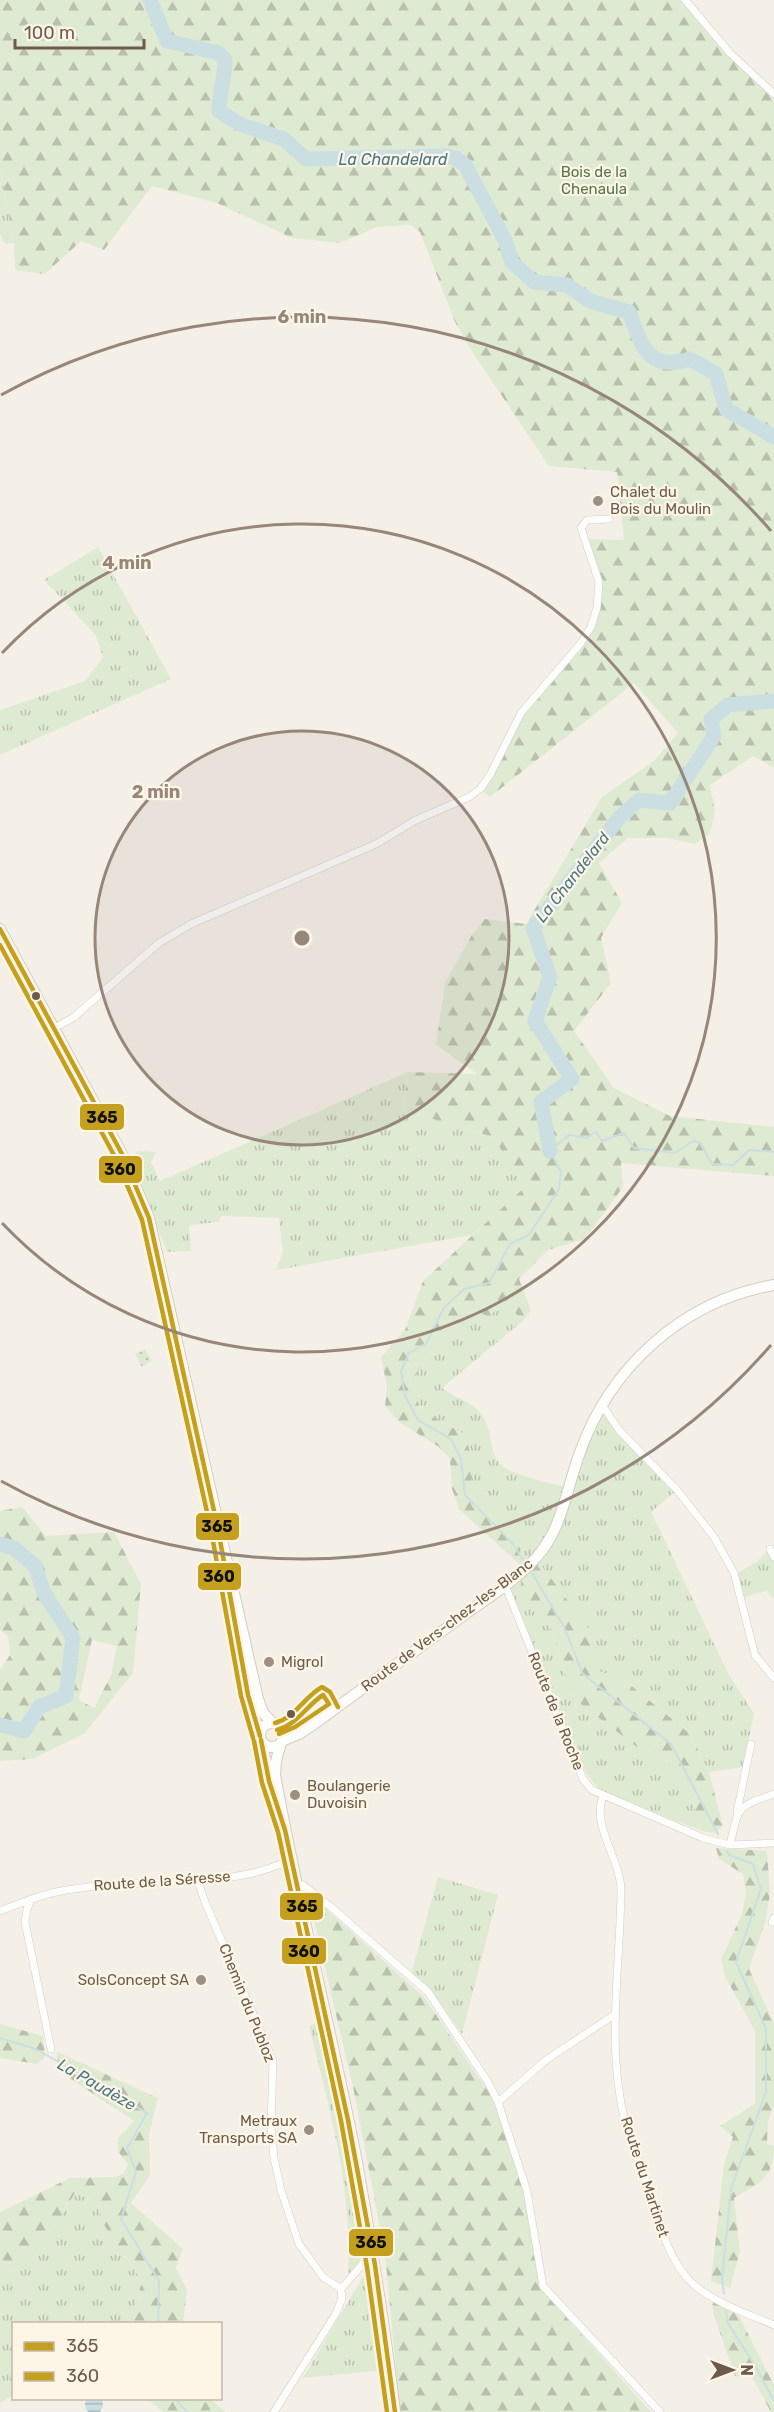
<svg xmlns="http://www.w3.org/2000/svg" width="774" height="2412" font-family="Rubik,sans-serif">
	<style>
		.grass { fill: url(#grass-tufts) }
		.forest { fill: url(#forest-firs); fill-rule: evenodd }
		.garden { fill: url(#garden-dots) }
		.water { fill: url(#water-rules) }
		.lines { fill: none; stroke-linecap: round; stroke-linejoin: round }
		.stream { stroke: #cbdfe3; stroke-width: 2 }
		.river { stroke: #cbdfe3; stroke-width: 15 }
		.minor-casing { stroke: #d2ccc5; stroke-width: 8 }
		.secondary-casing { stroke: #d2ccc4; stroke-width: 12 }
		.minor { stroke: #fdfdfc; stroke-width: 7 }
		.secondary { stroke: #fdfdfc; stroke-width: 10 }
		.bus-1-casing { stroke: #fdf6e7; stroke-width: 9 }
		.bus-2-casing { stroke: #fdf6e7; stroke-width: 9 }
		.bus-1 { stroke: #c59f1e; stroke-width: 4.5 }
		.bus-2 { stroke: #c59f1e; stroke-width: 4.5 }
		.ring { fill: none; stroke: #96877a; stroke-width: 3 }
		.poi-dot { fill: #9d8f82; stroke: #fdf6e7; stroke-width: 2 }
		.bus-dot { fill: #6e5b4b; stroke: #fdf6e7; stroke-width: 2 }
		.labels { text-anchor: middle; stroke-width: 4.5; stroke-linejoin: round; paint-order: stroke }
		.park-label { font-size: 15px; fill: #527947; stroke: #fdf6e7 }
		.poi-label { font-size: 15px; fill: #6e5b4b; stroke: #fdf6e7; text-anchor: start }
		.street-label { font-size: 15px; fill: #6e5b4b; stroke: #fdf6e7 }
		.water-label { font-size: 16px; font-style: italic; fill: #4b7887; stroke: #fdf6e7 }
		.centre { fill: #96877a; stroke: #fdf6e7; stroke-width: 3 }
		.ring-label { font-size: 18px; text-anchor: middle; font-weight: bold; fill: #96877a; stroke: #fdf6e7; stroke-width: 4.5; stroke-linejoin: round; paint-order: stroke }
		.line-badge { stroke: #fdf6e7; stroke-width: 2 }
		.pale-badge-label { font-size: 16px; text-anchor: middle; font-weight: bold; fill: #111 }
	</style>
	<defs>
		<pattern id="grass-tufts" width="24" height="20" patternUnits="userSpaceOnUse" patternTransform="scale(1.5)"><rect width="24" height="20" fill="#dfead3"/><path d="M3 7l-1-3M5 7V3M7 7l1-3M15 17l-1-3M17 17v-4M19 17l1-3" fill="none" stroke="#b9c1ad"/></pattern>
		<pattern id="forest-firs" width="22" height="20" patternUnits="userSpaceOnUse" patternTransform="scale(1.5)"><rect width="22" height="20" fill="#dfead3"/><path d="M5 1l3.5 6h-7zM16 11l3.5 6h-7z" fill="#b9c1ad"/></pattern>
		<pattern id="garden-dots" width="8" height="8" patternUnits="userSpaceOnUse" patternTransform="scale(1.5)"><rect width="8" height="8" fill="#dfead3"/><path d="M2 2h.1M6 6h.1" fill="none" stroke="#b9c1ad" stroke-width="1.8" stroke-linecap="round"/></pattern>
		<pattern id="water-rules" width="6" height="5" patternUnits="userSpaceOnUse" patternTransform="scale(1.5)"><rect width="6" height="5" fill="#cbdfe3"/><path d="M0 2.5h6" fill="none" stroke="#a9b8ba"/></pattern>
	</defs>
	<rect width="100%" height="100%" fill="#f4f0e8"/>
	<path class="grass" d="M0 166 14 243 5 244 0 234Z
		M98 547 171 679 0 755V710L85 681 103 657 95 634 44 580Z
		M408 1072 403 1110 493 1137 526 1188 472 1235 276 1270 283 1252 279 1218 221 1216 219 1222 189 1225 191 1251 167 1252 129 1157 139 1151 156 1152 151 1162 160 1181Z
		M502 1303 524 1320 442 1388C453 1397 467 1400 477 1409 492 1422 488 1445 497 1460 505 1475 552 1483 569 1488L602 1405 619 1430 677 1490 651 1512 729 1675 754 1714 743 1767 709 1772 690 1734 622 1678 593 1670V1635L520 1596 552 1630 564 1672 637 1747 663 1756 692 1792 698 1824 702 1831 603 1792C576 1773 558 1701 544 1669 531 1641 518 1613 505 1585L522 1572 518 1563 523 1537 476 1491 471 1478V1454L464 1434 425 1412 413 1397 417 1372 434 1347 473 1309Z
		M767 1551 774 1559V1599L767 1591 744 1597 737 1573 757 1562Z
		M236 1658 240 1694 250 1735 248 1737 240 1710 234 1661Z
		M438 1877 498 1895 462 2034 430 1988 411 1974Z
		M321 2020 351 2156 365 2232 363 2255 355 2268 348 2274C353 2189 329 2108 309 2026Z
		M75 2193 99 2203 102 2222 142 2281 133 2318 135 2323 14 2324 13 2395 0 2403V2277L33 2259Z
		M370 2265 384 2370 303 2378Z"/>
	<path class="forest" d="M0 0H680L729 56 774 100V768L753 756 710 785 715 811 710 833 695 844 667 838H628L599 863 622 903 601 938 611 983 574 1031 614 1088 670 1116 774 1127V1176L621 1163 623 1187 585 1239 548 1250 519 1279 531 1310 524 1320 502 1303 489 1317 473 1309 434 1347 417 1372 413 1397 425 1412 464 1434 471 1454V1478L476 1490 523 1537 518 1563 459 1509 452 1489 450 1459 439 1447 399 1422 385 1406 387 1386 381 1357 405 1330 423 1281 525 1187 493 1137 403 1110 408 1072 477 1074 436 1045 445 983 472 935 485 919 526 924 602 797 654 761 678 733 634 683 490 797 480 789 521 713 591 627 599 582 584 539 624 540 617 472 549 466 473 353 455 322 420 232 411 225 377 227 340 243 292 238 217 203 152 186 104 250 81 241 45 274 15 270 14 243 0 166Z
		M22 1507 46 1536 114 1532 141 1584 133 1673 84 1734 32 1759 0 1761V1670L10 1655 8 1636 0 1630V1511ZM92 1640 117 1646 111 1675 94 1708 79 1700Z
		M536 1558 593 1635 594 1670 622 1678 690 1734 709 1772 723 1826 714 1833 702 1831 698 1824 691 1792 663 1756 637 1747 581 1704 564 1672 552 1630 520 1597 522 1572Z
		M716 1848 767 1851 770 1893 766 1919 749 1969 774 2023V2105L768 2121 767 2144 774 2146C774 2179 759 2183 734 2198L740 2252 730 2288 711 2281 724 2164 733 2137 720 2126 755 2104V2031L725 1976 721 1959 742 1914 746 1892 743 1874 719 1859Z
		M316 1900 424 1997 492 2097 524 2192 540 2288 651 2412H400L385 2254 353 2087 311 1908Z
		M0 2024 43 2036 45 2057 37 2064 0 2058Z
		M57 2052 158 2098 149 2134 150 2175 131 2203 183 2249 176 2268 187 2290 183 2323H135L133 2318 142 2281 102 2222 99 2203 75 2193 33 2259 0 2277V2212L70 2178 116 2177 123 2174 128 2165 118 2151V2138L134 2121 59 2071Z
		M712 2301 738 2314 774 2385V2412H771L752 2377 735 2376 714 2315Z
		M148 2399H210L225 2412H163Z"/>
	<path class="garden" d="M145 1349 152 1361 142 1367 135 1354Z"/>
	<path class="water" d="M85 2405a9 9 0 1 1 18 0a9 9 0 1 1-18 0Z"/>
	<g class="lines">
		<path class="stream" d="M523 1560 514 1545 465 1495 461 1459 451 1439 418 1420 405 1396 401 1371 409 1353 427 1343 443 1309 464 1289 489 1283 510 1244 529 1235 559 1189 561 1172 550 1151 569 1135 586 1138 596 1132 602 1141 624 1133 634 1148 675 1153 693 1141 700 1143 712 1164 733 1165 749 1150 774 1152
			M532 1573 564 1627 583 1674 671 1744 718 1834
			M0 2038 36 2049 147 2113 127 2148 136 2172 121 2219 159 2281 158 2324
			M724 2294 722 2279 731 2189 766 2092V2029L736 1962 761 1889 753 1864 729 1855 727 1851
			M726 2311 728 2323 757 2369 774 2401
			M174 2398 187 2412"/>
		<path class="river" d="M150 0 167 41 219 53 225 60C225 78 219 93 219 111L239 124 284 139 306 159 447 156 456 158 465 165 505 240 512 262 534 282 567 285 590 301 629 312C642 346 647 372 690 359L716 374 726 409 774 437
			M550 1151 541 1102 572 1079 535 1021 550 977 533 928 619 818 639 800 670 803 714 736 711 719 728 705 774 701
			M0 1544 14 1548 35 1566 44 1593 73 1638 66 1696 39 1707 24 1731 0 1725"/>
		<defs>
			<path id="minor" d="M685 0 730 53 774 94
				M55 1028 74 1017 159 943 191 924 376 844 416 820 469 797 480 789 490 775 521 713 581 643 591 627 597 608 599 582 581 528 587 520 609 519
				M602 1405 619 1430 677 1490 714 1537 734 1573 755 1655 774 1678
				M770 1549 774 1557
				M505 1585 583 1779 592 1790 703 1838 730 1845 774 1843
				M603 1796C591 1826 621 1859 621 1891 620 1969 606 2046 625 2122 631 2147 643 2170 651 2195 661 2227 668 2260 693 2284 715 2303 748 2314 774 2325
				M737 1812 751 1744
				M730 1845C739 1806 736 1807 774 1794
				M198 1881 205 1902 273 2061 271 2127 274 2158 281 2190 299 2244 323 2277 341 2289
				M297 1884 303 1885 331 1907 428 1992 488 2082 498 2102 527 2191 543 2286 660 2412
				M32 1899 27 1909 25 1922 51 2049
				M0 1911C20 1903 40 1895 61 1891 124 1879 191 1887 253 1873 266 1870 279 1865 292 1860
				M772 1922 774 1918
				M498 2102 546 2060 614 2015
				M274 2412 335 2315 342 2299 341 2289 372 2253"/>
			<path id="secondary" d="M0 929 122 1154 149 1218 258 1699 263 1713 273 1723
				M235 1629 248 1695 260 1736
				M260 1735a12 12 0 1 1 24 0a12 12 0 1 1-24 0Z
				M278 1725 295 1723 318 1716
				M261 1740 272 1790
				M282 1741 299 1734 321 1719C367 1685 414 1652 460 1618 486 1599 514 1582 535 1559 562 1530 566 1491 579 1455 609 1368 682 1301 774 1285
				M281 1743 276 1761 275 1775C298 1903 331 2029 356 2157 371 2241 385 2326 395 2412"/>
		</defs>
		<use href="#minor" class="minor-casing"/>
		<use href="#secondary" class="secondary-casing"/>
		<use href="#minor" class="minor"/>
		<use href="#secondary" class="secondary"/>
		<defs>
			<path id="bus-1" d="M0 929 122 1154 149 1218 218 1529 248 1695 260 1736
				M275 1723C296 1717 304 1697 322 1687L330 1692 338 1707
				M261 1740 269 1781 285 1830 348 2120 375 2265 395 2412"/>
			<path id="bus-2" d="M0 945 115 1157 142 1220 211 1530 241 1696 253 1738
				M277 1730C298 1724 306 1706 323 1695L329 1704 295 1727 279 1734
				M254 1741 262 1783 278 1832 341 2121 367 2267 387 2412"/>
		</defs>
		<use href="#bus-1" class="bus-1-casing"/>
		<use href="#bus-2" class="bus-2-casing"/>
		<use href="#bus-1" class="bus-1"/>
		<use href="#bus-2" class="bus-2"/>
	</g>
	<circle cx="302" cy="938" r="207" fill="#96877a" fill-opacity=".12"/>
	<g class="ring">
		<circle cx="302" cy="938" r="207"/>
		<path d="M2 653A414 414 0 1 1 2 1223"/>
		<path d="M771 1345A621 621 0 0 1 1 1481M1 395A621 621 0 0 1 771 531"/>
	</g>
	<g class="poi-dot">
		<circle cx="598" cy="501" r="6"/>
		<circle cx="269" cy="1662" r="6"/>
		<circle cx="295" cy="1795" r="6"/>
		<circle cx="201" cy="1980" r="6"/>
		<circle cx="309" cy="2130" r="6"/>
	</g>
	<g class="bus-dot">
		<circle cx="36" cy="996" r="5"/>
		<circle cx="291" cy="1714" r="5"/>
	</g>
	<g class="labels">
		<g class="park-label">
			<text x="594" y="177">Bois de la<tspan x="594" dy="17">Chenaula</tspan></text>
		</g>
		<g class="poi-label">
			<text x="610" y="497">Chalet du<tspan x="610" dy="17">Bois du Moulin</tspan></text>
			<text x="281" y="1667">Migrol</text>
			<text x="307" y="1791">Boulangerie<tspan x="307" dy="17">Duvoisin</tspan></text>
			<text x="189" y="1985" text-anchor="end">SolsConcept SA</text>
			<text x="297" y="2126" text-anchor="end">Metraux<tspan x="297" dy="17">Transports SA</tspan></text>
		</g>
		<g class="street-label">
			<text transform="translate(447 1625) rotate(-37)" y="5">Route de Vers-chez-les-Blanc</text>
			<text transform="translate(556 1711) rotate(68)" y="5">Route de la Roche</text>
			<text transform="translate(162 1881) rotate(-4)" y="5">Route de la Séresse</text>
			<text transform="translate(247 2003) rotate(68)" y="5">Chemin du Publoz</text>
			<text transform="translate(645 2177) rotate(72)" y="5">Route du Martinet</text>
		</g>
		<g class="water-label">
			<text x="393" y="165">La Chandelard</text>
			<text transform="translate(572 877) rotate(-52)" y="6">La Chandelard</text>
			<text transform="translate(97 2084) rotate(30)" y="6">La Paudèze</text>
		</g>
	</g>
	<circle cx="302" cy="938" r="9" class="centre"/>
	<g class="ring-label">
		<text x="302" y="323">6 min</text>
		<text x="127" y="569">4 min</text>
		<text x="156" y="798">2 min</text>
	</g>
	<g class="line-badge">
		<rect x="79" y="1103" width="46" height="28" rx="6" fill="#c59f1e"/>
		<rect x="98" y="1155" width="45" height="29" rx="6" fill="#c59f1e"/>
		<rect x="195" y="1512" width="45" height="29" rx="6" fill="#c59f1e"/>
		<rect x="197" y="1562" width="45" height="29" rx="6" fill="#c59f1e"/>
		<rect x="279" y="1892" width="45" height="29" rx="6" fill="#c59f1e"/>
		<rect x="281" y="1937" width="46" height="28" rx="6" fill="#c59f1e"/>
		<rect x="348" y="2228" width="46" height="29" rx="6" fill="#c59f1e"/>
	</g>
	<g class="pale-badge-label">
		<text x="102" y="1123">365</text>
		<text x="120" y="1175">360</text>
		<text x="217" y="1532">365</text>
		<text x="219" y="1582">360</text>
		<text x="302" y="1912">365</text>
		<text x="304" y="1957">360</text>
		<text x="371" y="2248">365</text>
	</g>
	<rect x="12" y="2322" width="210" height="78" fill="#fdf6e7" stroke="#c4b8a9" stroke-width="1.5"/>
	<rect x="24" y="2342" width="30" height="9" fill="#c59f1e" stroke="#c4b8a9" stroke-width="1.5"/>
	<text x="66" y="2352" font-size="18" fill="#6e5b4b">365</text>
	<rect x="24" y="2372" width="30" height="9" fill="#c59f1e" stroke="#c4b8a9" stroke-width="1.5"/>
	<text x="66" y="2382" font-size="18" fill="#6e5b4b">360</text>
	<g transform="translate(732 2370) rotate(90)" stroke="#fdf6e7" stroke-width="4.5" paint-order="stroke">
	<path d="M0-4.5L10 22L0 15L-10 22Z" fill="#6e5b4b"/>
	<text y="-9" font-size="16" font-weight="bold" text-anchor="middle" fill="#6e5b4b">N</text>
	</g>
	<path d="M15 39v9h129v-9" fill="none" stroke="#6e5b4b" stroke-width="3"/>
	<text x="24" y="39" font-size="18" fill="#6e5b4b" stroke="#fdf6e7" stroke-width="4.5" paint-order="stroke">100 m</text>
</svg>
